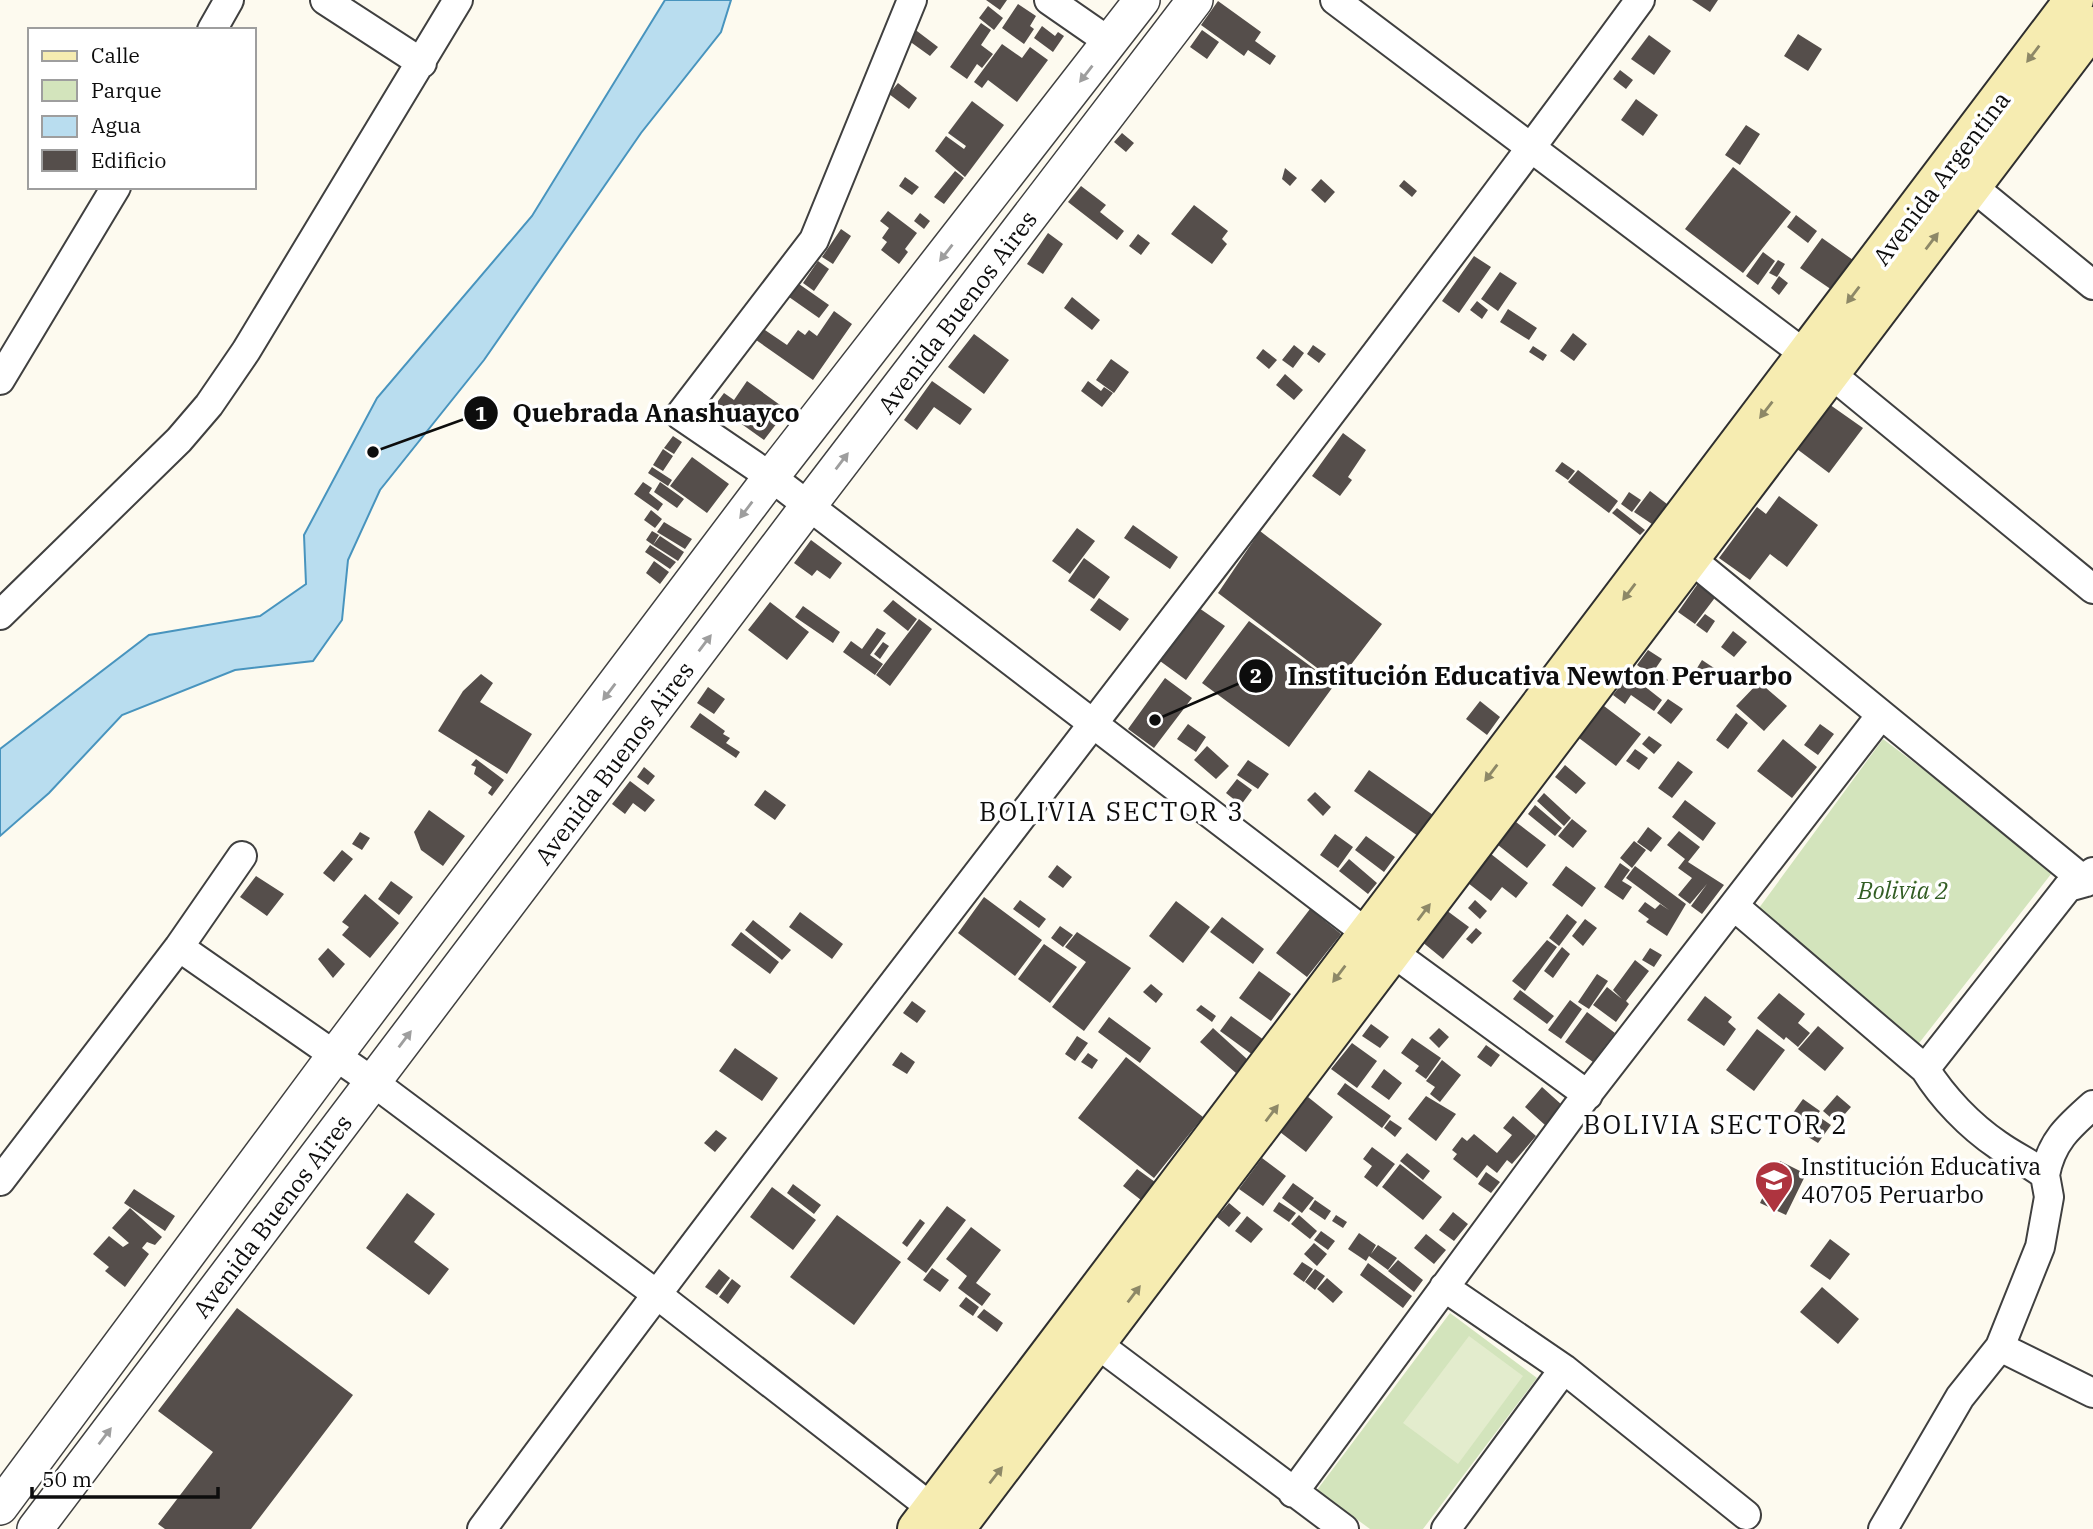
<svg xmlns="http://www.w3.org/2000/svg" width="2093" height="1529" font-family="'IBM Plex Serif',serif">
	<style>
		.green { fill: #d3e4bc }
		.pitch { fill: #e3eccd }
		.water { fill: #b9ddef; stroke: #4894be; stroke-width: 2 }
		.building { fill: #554e4b }
		.lines { fill: none; stroke-linecap: round; stroke-linejoin: round }
		.minor-casing { stroke: #404040; stroke-width: 32 }
		.tertiary-casing { stroke: #404040; stroke-width: 38 }
		.secondary-casing { stroke: #2f2f2f; stroke-width: 42 }
		.minor { stroke: #fff; stroke-width: 28 }
		.tertiary { stroke: #fff; stroke-width: 35 }
		.secondary { stroke: #f6ecb1; stroke-width: 38 }
		.oneway { fill: #8d8867 }
		.oneway2 { fill: #9e9e9e }
		.labels { text-anchor: middle; dominant-baseline: central; stroke-width: 7; stroke-linejoin: round; paint-order: stroke }
		.street-label { font-size: 24px; fill: #0d0d0d; stroke: #fff }
		.park-label { font-size: 24px; font-style: italic; fill: #335e25; stroke: #fff }
		.poi-label { font-size: 24px; fill: #0d0d0d; stroke: #fff; text-anchor: start }
		.neighbourhood-label { font-size: 26px; letter-spacing: 2px; fill: #0d0d0d; stroke: #fff }
		.leader { fill: none; stroke: #0d0d0d; stroke-width: 2.5 }
		.callout-dot { fill: #0d0d0d; stroke: #fff; stroke-width: 2.5 }
		.mark-label { font-size: 21px; text-anchor: middle; font-weight: bold; fill: #fff }
		.callout-label { font-size: 26px; text-anchor: middle; font-weight: bold; fill: #0d0d0d; stroke: #fff; stroke-width: 7; stroke-linejoin: round; paint-order: stroke }
	</style>
	<rect width="100%" height="100%" fill="#fdfaef"/>
	<path class="green" d="M1883,739L2055,869L1916,1047L1759,908Z
		M1450,1313L1537,1378L1423,1529H1370L1317,1490Z"/>
	<path class="pitch" d="M1469,1336L1523,1376L1458,1464L1403,1423Z"/>
	<path class="water" d="M665,0H731L721,32L641,133L484,360L380,490L348,560L342,620L313,661L235,670L122,715L49,793L0,836V749L149,635L260,616L306,584L304,535L377,398L532,216Z"/>
	<path class="building" d="M986,0H1007L1000,10Z
		M1692,0H1718L1710,12Z
		M1218,1L1261,32L1255,41L1276,56L1270,65L1248,50L1244,56L1201,25Z
		M1018,4L1036,16L1030,26L1034,29L1024,44L1002,28Z
		M988,6L1003,18L994,30L979,18Z
		M981,23L991,30L981,45L993,54L982,68L977,64L967,79L950,67Z
		M1042,26L1055,36L1058,32L1064,36L1053,52L1034,38Z
		M913,28L938,47L930,56L905,38Z
		M1202,30L1219,42L1207,59L1190,47Z
		M1798,34L1822,49L1808,71L1784,56Z
		M1649,35L1671,51L1654,75L1631,59Z
		M1002,44L1022,58L1030,47L1048,60L1017,102L988,80L982,88L974,82Z
		M1620,70L1633,80L1626,89L1613,79Z
		M898,83L917,98L909,109L889,94Z
		M1636,99L1658,115L1643,136L1621,120Z
		M972,101L1004,125L965,177L935,151L946,136L964,149L966,146L948,133Z
		M1746,125L1760,134L1740,165L1725,155Z
		M1122,133L1134,143L1126,152L1114,142Z
		M1733,167L1791,212L1743,273L1685,229Z
		M1285,168L1297,178L1290,186L1282,179Z
		M955,171L964,178L944,204L934,197Z
		M905,177L919,187L912,195L899,186Z
		M1321,179L1335,192L1325,203L1311,190Z
		M1404,180L1417,191L1412,197L1399,186Z
		M1081,186L1106,205L1100,212L1124,231L1117,240L1068,202Z
		M1194,205L1228,231L1222,239L1227,244L1212,264L1171,234Z
		M888,211L917,233L905,249L908,252L899,264L881,250L887,242L882,238L889,228L880,221Z
		M920,213L930,221L924,229L914,221Z
		M1796,215L1817,231L1808,243L1787,227Z
		M841,229L851,236L833,264L822,257Z
		M1048,233L1063,244L1043,274L1027,264Z
		M1138,234L1150,243L1141,255L1129,246Z
		M1822,238L1853,260L1832,290L1800,268Z
		M1763,252L1775,261L1758,285L1746,276Z
		M1474,256L1491,267L1459,313L1442,301Z
		M1778,260L1785,264L1777,277L1769,273Z
		M818,261L829,269L814,291L803,283Z
		M1500,272L1517,283L1498,311L1481,299Z
		M1779,276L1788,283L1779,295L1771,288Z
		M799,284L829,305L819,318L789,297Z
		M1072,297L1100,320L1092,330L1064,308Z
		M1477,301L1488,310L1482,319L1470,310Z
		M1508,309L1537,328L1529,340L1500,322Z
		M834,311L852,324L813,380L749,335L756,324L787,345L798,330L805,335L809,330L817,336Z
		M1573,333L1587,344L1574,361L1560,351Z
		M974,334L1009,360L984,394L948,367Z
		M1294,345L1304,353L1293,368L1282,360Z
		M1313,345L1326,354L1319,363L1307,354Z
		M1533,346L1547,355L1543,361L1529,352Z
		M1263,349L1277,360L1269,369L1256,358Z
		M1111,359L1129,372L1114,393L1096,380Z
		M1285,374L1303,390L1294,400L1276,385Z
		M747,381L787,410L764,440L715,405L724,393L734,400Z
		M932,381L972,409L960,425L934,407L917,430L904,420Z
		M1088,381L1101,391L1104,387L1113,393L1102,407L1081,391Z
		M1826,402L1863,428L1829,473L1793,446Z
		M1343,433L1366,450L1348,477L1352,480L1340,496L1312,476Z
		M673,436L682,442L674,454L664,448Z
		M663,449L673,456L663,471L653,465Z
		M692,457L729,484L707,513L670,486Z
		M1562,462L1575,471L1568,480L1555,471Z
		M652,467L672,480L668,486L648,473Z
		M1578,470L1618,501L1609,513L1568,482Z
		M643,482L652,488L649,493L663,504L658,511L634,494Z
		M660,482L684,499L677,508L654,492Z
		M1650,491L1667,504L1652,524L1634,512Z
		M1629,492L1641,500L1632,512L1621,504Z
		M1779,496L1818,525L1787,567L1770,554L1750,580L1719,558L1757,507L1766,514Z
		M1617,508L1645,530L1640,535L1612,513Z
		M651,510L662,519L655,528L644,520Z
		M664,522L692,539L685,549L657,532Z
		M1133,525L1178,557L1170,569L1124,538Z
		M1077,528L1095,541L1070,574L1052,561Z
		M652,531L659,535L653,545L646,540Z
		M1260,531L1382,624L1337,683L1218,593Z
		M660,536L684,552L678,561L653,545Z
		M811,540L842,563L830,579L817,570L812,576L794,563Z
		M650,545L676,562L670,569L645,552Z
		M1084,558L1110,577L1094,599L1068,581Z
		M654,561L669,572L660,584L646,573Z
		M1699,582L1717,595L1695,624L1678,612Z
		M1099,598L1129,619L1120,631L1090,610Z
		M893,600L917,619L908,631L883,611Z
		M770,602L809,632L787,660L748,630Z
		M803,606L840,632L833,643L795,617Z
		M1199,608L1225,626L1186,680L1160,661Z
		M1705,614L1715,621L1707,633L1696,625Z
		M919,619L932,629L890,686L876,675Z
		M1249,621L1335,684L1289,747L1202,683Z
		M877,628L886,633L870,655L883,664L875,675L843,652L851,641L862,649Z
		M1733,631L1747,642L1734,657L1721,647Z
		M883,642L889,646L880,659L874,654Z
		M1648,650L1662,659L1651,675L1637,665Z
		M1702,660L1714,668L1706,681L1694,673Z
		M1659,672L1668,680L1662,688L1652,681Z
		M481,674L493,683L480,702L532,734L507,774L438,731L463,691Z
		M1629,674L1662,700L1654,711L1631,695L1625,704L1613,695Z
		M1165,678L1192,698L1154,748L1128,729Z
		M1759,682L1787,706L1764,731L1736,706Z
		M708,687L725,699L714,714L697,703Z
		M1668,699L1683,709L1671,724L1657,713Z
		M1480,701L1500,717L1487,735L1466,719Z
		M1600,703L1641,734L1616,766L1575,735Z
		M700,713L725,731L723,734L730,738L726,743L740,752L736,758L690,727Z
		M1736,713L1748,723L1728,749L1716,740Z
		M1188,724L1206,737L1196,752L1177,739Z
		M1820,724L1834,734L1818,755L1804,745Z
		M1649,736L1662,745L1654,754L1642,744Z
		M1783,739L1817,767L1792,798L1757,771Z
		M1207,746L1229,766L1216,779L1194,760Z
		M1635,749L1648,758L1639,770L1626,761Z
		M476,759L504,780L492,796L488,793L492,787L474,774L476,767L471,765Z
		M1248,760L1269,774L1258,789L1237,775Z
		M1678,761L1693,772L1672,798L1658,788Z
		M1565,765L1586,783L1576,794L1555,777Z
		M644,767L655,776L648,785L637,777Z
		M1369,770L1433,815L1418,836L1354,791Z
		M1237,779L1252,790L1241,805L1226,793Z
		M630,781L655,800L645,812L633,803L625,814L612,804Z
		M765,790L786,805L775,820L754,805Z
		M1315,792L1331,807L1323,816L1307,800Z
		M1544,793L1571,818L1564,826L1537,801Z
		M1685,800L1716,823L1703,841L1672,817Z
		M1535,805L1562,828L1555,836L1528,814Z
		M429,810L465,836L443,866L421,850L414,832Z
		M1572,819L1587,831L1573,848L1558,836Z
		M1516,822L1546,845L1527,868L1498,845Z
		M1648,827L1662,838L1651,852L1637,842Z
		M1679,831L1700,847L1688,862L1724,885L1702,914L1691,906L1707,884L1690,904L1678,895L1692,878L1678,868L1685,859L1667,845Z
		M360,832L370,838L362,850L352,844Z
		M1335,834L1353,847L1338,868L1320,855Z
		M1366,836L1395,857L1384,872L1355,850Z
		M1634,841L1646,850L1632,868L1620,858Z
		M342,850L353,859L334,882L323,873Z
		M1491,854L1528,883L1516,898L1502,887L1491,901L1468,883Z
		M1349,859L1377,883L1368,894L1339,871Z
		M1620,863L1630,870L1622,881L1632,887L1623,900L1604,887Z
		M1057,865L1072,877L1063,888L1048,877Z
		M1566,866L1596,888L1582,907L1552,885Z
		M1635,866L1686,904L1667,936L1646,922L1649,919L1638,911L1645,902L1655,909L1660,904L1669,910L1626,878Z
		M256,876L284,894L267,916L240,897Z
		M391,881L413,897L399,915L378,899Z
		M365,894L399,923L370,958L342,935L349,927L342,922Z
		M984,897L1042,940L1015,976L958,933Z
		M1020,900L1046,919L1039,928L1013,909Z
		M1475,900L1487,911L1480,919L1468,908Z
		M1176,901L1210,927L1183,963L1149,936Z
		M1310,909L1341,934L1307,977L1276,953Z
		M1446,910L1469,927L1443,959L1421,941Z
		M800,912L843,944L832,959L789,927Z
		M1567,914L1577,922L1559,946L1549,938Z
		M1222,917L1264,949L1253,964L1210,932Z
		M1585,919L1597,928L1583,946L1572,936Z
		M753,920L791,950L782,960L745,930Z
		M1060,926L1073,935L1063,947L1051,938Z
		M1476,928L1482,933L1472,944L1466,939Z
		M741,932L779,962L770,974L731,945Z
		M1077,932L1131,968L1084,1031L1052,1007L1086,962L1065,947Z
		M1547,940L1557,947L1525,991L1512,981Z
		M1044,944L1077,967L1050,1003L1018,979Z
		M1562,947L1570,954L1553,978L1544,971Z
		M328,948L345,964L333,978L318,959Z
		M1650,948L1662,955L1654,967L1642,960Z
		M1635,960L1649,971L1626,1001L1629,1004L1616,1022L1593,1005L1607,987L1622,999L1613,990Z
		M1259,971L1291,994L1271,1021L1239,998Z
		M1597,974L1608,981L1589,1009L1578,1002Z
		M1151,984L1163,994L1156,1003L1143,992Z
		M1520,990L1554,1016L1547,1024L1513,999Z
		M1779,993L1805,1014L1798,1023L1810,1033L1798,1047L1786,1037L1784,1040L1757,1018Z
		M1705,996L1732,1017L1728,1022L1736,1029L1724,1046L1687,1020Z
		M1570,1000L1582,1009L1561,1039L1548,1030Z
		M912,1001L926,1011L917,1023L903,1013Z
		M1201,1005L1216,1016L1212,1022L1196,1010Z
		M1587,1012L1615,1033L1593,1062L1565,1042Z
		M1231,1016L1268,1043L1257,1058L1220,1031Z
		M1109,1017L1151,1048L1140,1063L1098,1032Z
		M1371,1024L1389,1037L1380,1048L1362,1036Z
		M1818,1026L1844,1048L1825,1071L1798,1049Z
		M1213,1028L1248,1060L1236,1073L1200,1042Z
		M1439,1028L1449,1037L1439,1048L1429,1038Z
		M1757,1029L1785,1050L1754,1091L1726,1070Z
		M1077,1036L1088,1043L1075,1061L1065,1054Z
		M1412,1038L1441,1058L1426,1079L1415,1071L1419,1066L1401,1053Z
		M1352,1043L1377,1061L1357,1088L1331,1069Z
		M1486,1045L1500,1055L1491,1067L1477,1057Z
		M735,1048L778,1078L762,1101L719,1071Z
		M901,1052L915,1062L907,1074L892,1065Z
		M1088,1053L1098,1060L1092,1069L1081,1062Z
		M1126,1057L1203,1117L1154,1178L1078,1118Z
		M1442,1060L1461,1075L1440,1102L1430,1094L1435,1087L1426,1081Z
		M1384,1069L1402,1083L1389,1100L1371,1087Z
		M1345,1083L1391,1116L1382,1128L1337,1094Z
		M1542,1087L1562,1105L1545,1125L1525,1107Z
		M1837,1095L1851,1107L1837,1123L1823,1111Z
		M1426,1096L1456,1114L1436,1141L1408,1119Z
		M1308,1097L1333,1117L1306,1152L1280,1132Z
		M1803,1099L1820,1111L1807,1129L1790,1117Z
		M1513,1116L1536,1136L1512,1164L1507,1160L1497,1173L1487,1165L1477,1178L1453,1159L1457,1154L1452,1150L1462,1137L1467,1141L1474,1134L1497,1153L1512,1135L1503,1128Z
		M1818,1116L1831,1125L1818,1143L1805,1135Z
		M1390,1120L1402,1128L1395,1137L1384,1128Z
		M716,1130L727,1138L715,1152L704,1143Z
		M1372,1147L1395,1164L1377,1187L1364,1177L1372,1166L1363,1159Z
		M1407,1153L1430,1171L1423,1180L1400,1161Z
		M1262,1158L1286,1176L1263,1206L1239,1189Z
		M1780,1161L1806,1174L1786,1215L1760,1203Z
		M1400,1164L1442,1197L1423,1220L1382,1187Z
		M1137,1169L1155,1182L1141,1200L1123,1186Z
		M1486,1172L1500,1182L1491,1193L1478,1184Z
		M1293,1183L1314,1198L1302,1213L1282,1198Z
		M793,1184L821,1205L814,1214L787,1193Z
		M772,1187L816,1220L793,1250L750,1217Z
		M134,1189L175,1216L165,1231L124,1203Z
		M407,1193L435,1214L414,1242L449,1269L429,1295L366,1248Z
		M1315,1200L1331,1211L1325,1220L1309,1209Z
		M1279,1202L1296,1213L1289,1222L1273,1211Z
		M1229,1203L1241,1213L1229,1227L1217,1217Z
		M947,1206L966,1220L926,1273L907,1259Z
		M130,1208L162,1237L155,1245L147,1242L142,1248L149,1254L125,1287L105,1271L109,1267L93,1254L109,1236L123,1247L129,1243L112,1228Z
		M1453,1212L1468,1224L1454,1241L1439,1230Z
		M837,1215L901,1262L854,1325L790,1277Z
		M1299,1215L1317,1231L1310,1239L1291,1224Z
		M1336,1215L1347,1222L1343,1228L1332,1221Z
		M1247,1216L1263,1229L1251,1243L1235,1231Z
		M920,1219L925,1223L907,1247L902,1243Z
		M971,1227L1001,1250L976,1283L991,1294L982,1306L958,1288L967,1276L946,1259Z
		M1321,1231L1335,1241L1328,1250L1314,1240Z
		M1359,1233L1376,1245L1371,1254L1378,1245L1397,1258L1388,1270L1369,1256L1366,1261L1348,1249Z
		M1426,1234L1446,1250L1434,1264L1414,1248Z
		M1830,1239L1850,1254L1830,1280L1810,1266Z
		M1314,1243L1327,1254L1317,1266L1304,1254Z
		M1398,1260L1423,1280L1414,1292L1388,1271Z
		M1302,1262L1313,1269L1304,1282L1293,1274Z
		M1368,1263L1412,1296L1403,1308L1360,1275Z
		M932,1268L949,1280L940,1292L923,1280Z
		M719,1269L730,1278L717,1295L705,1287Z
		M1315,1269L1325,1276L1315,1290L1305,1282Z
		M1327,1278L1343,1292L1333,1303L1317,1289Z
		M732,1279L741,1286L728,1304L719,1297Z
		M1822,1287L1859,1319L1838,1344L1800,1312Z
		M966,1297L979,1307L973,1316L959,1306Z
		M237,1308L353,1395L251,1529H165L158,1524L213,1452L158,1411Z
		M984,1309L1003,1323L997,1332L977,1317Z"/>
	<g class="lines">
		<defs>
			<path id="minor" d="M325,0L422,63
				M912,0L814,240L680,415L771,477L1369,935L1588,1095
				M1049,0L1111,43
				M1335,0L1831,374L2093,589
				M212,30L229,0
				M1973,187L2093,285
				M0,380L116,187
				M1691,559L2086,882
				M0,615L179,440L209,405L246,351L458,0
				M1734,906L1925,1069C1943,1098 1970,1126 1998,1145C2013,1156 2030,1163 2045,1175L2049,1197L2040,1247L2000,1347L1960,1397L1883,1529
				M179,947L373,1082L655,1293L946,1519
				M1925,1069L2068,887L2086,882L2093,872
				M2045,1175C2051,1142 2068,1127 2093,1105
				M0,1181L179,947L242,856
				M1444,1287L1564,1369L1746,1515
				M1096,1343L1344,1529
				M2000,1347L2093,1393
				M1293,1493L1576,1109L1881,715
				M482,1529C861,1014 1262,516 1640,0
				M1446,1529L1564,1369"/>
			<path id="tertiary" d="M0,1507L336,1054L771,477L1142,0
				M35,1529L809,505L1195,0"/>
			<path id="secondary" d="M917,1529L2074,0
				M955,1529L2093,26"/>
		</defs>
		<use href="#minor" class="minor-casing"/>
		<use href="#tertiary" class="tertiary-casing"/>
		<use href="#secondary" class="secondary-casing"/>
		<use href="#minor" class="minor"/>
		<use href="#tertiary" class="tertiary"/>
		<use href="#secondary" class="secondary"/>
	</g>
	<defs><path id="oneway-solid" d="M-6-.8H1V-3.2L6.5 0L1 3.2V.8H-6Z" transform="scale(1.75)"/></defs>
	<g class="oneway">
		<use href="#oneway-solid" transform="translate(2033 54) rotate(127)"/>
		<use href="#oneway-solid" transform="translate(1932 241) rotate(-53)"/>
		<use href="#oneway-solid" transform="translate(1853 295) rotate(127)"/>
		<use href="#oneway-solid" transform="translate(1766 410) rotate(128)"/>
		<use href="#oneway-solid" transform="translate(1629 592) rotate(127)"/>
		<use href="#oneway-solid" transform="translate(1491 773) rotate(127)"/>
		<use href="#oneway-solid" transform="translate(1424 912) rotate(-53)"/>
		<use href="#oneway-solid" transform="translate(1339 974) rotate(127)"/>
		<use href="#oneway-solid" transform="translate(1272 1113) rotate(-53)"/>
		<use href="#oneway-solid" transform="translate(1134 1294) rotate(-53)"/>
		<use href="#oneway-solid" transform="translate(996 1475) rotate(-52)"/>
	</g>
	<g class="oneway2">
		<use href="#oneway-solid" transform="translate(1086 74) rotate(128)"/>
		<use href="#oneway-solid" transform="translate(946 253) rotate(128)"/>
		<use href="#oneway-solid" transform="translate(842 461) rotate(-53)"/>
		<use href="#oneway-solid" transform="translate(746 510) rotate(127)"/>
		<use href="#oneway-solid" transform="translate(705 643) rotate(-53)"/>
		<use href="#oneway-solid" transform="translate(609 692) rotate(127)"/>
		<use href="#oneway-solid" transform="translate(405 1039) rotate(-53)"/>
		<use href="#oneway-solid" transform="translate(105 1436) rotate(-53)"/>
	</g>
	<defs>
		<symbol id="school-pin" viewBox="-11 -11 22 30"><path d="M0 17L-7.5 6A9.5 9.5 0 1 1 7.5 6Z" fill="#ae343f" stroke="#fff"/><path d="M0-5L7-2L0 1L-7-2ZM-4 1L0 2.5L4 1V4Q0 6-4 4Z" fill="#fff"/></symbol>
	</defs>
	<g fill-rule="evenodd">
		<use href="#school-pin" x="1752" y="1158" width="44" height="60"/>
	</g>
	<g class="labels">
		<g class="street-label">
			<text transform="translate(1941 178) rotate(-53)">Avenida Argentina</text>
			<text transform="translate(957 312) rotate(-53)">Avenida Buenos Aires</text>
			<text transform="translate(614 763) rotate(-53)">Avenida Buenos Aires</text>
			<text transform="translate(272 1216) rotate(-53)">Avenida Buenos Aires</text>
		</g>
		<g class="park-label">
			<text x="1903" y="890">Bolivia 2</text>
		</g>
		<g class="poi-label">
			<text x="1801" y="1166">Institución Educativa<tspan x="1801" dy="28">40705 Peruarbo</tspan></text>
		</g>
		<g class="neighbourhood-label">
			<text x="1112" y="811">BOLIVIA SECTOR 3</text>
			<text x="1716" y="1124">BOLIVIA SECTOR 2</text>
		</g>
	</g>
	<path class="leader" d="M373 452L481 413M1155 720L1256 676"/>
	<g class="callout-dot">
		<circle cx="373" cy="452" r="7"/>
		<circle cx="1155" cy="720" r="7"/>
		<circle cx="481" cy="413" r="18"/>
		<circle cx="1256" cy="676" r="18"/>
	</g>
	<g class="mark-label">
		<text x="481" y="421">1</text>
		<text x="1256" y="683">2</text>
	</g>
	<g class="callout-label">
		<text x="656" y="422">Quebrada Anashuayco</text>
		<text x="1540" y="685">Institución Educativa Newton Peruarbo</text>
	</g>
	<rect x="28" y="28" width="228" height="161" fill="#ffffff" stroke="#9e9e9e" stroke-width="2"/>
	<rect x="42" y="51" width="35" height="10" fill="#f6ecb1" stroke="#9e9e9e" stroke-width="2"/>
	<text x="91" y="63" font-size="21" fill="#0d0d0d">Calle</text>
	<rect x="42" y="80" width="35" height="21" fill="#d3e4bc" stroke="#9e9e9e" stroke-width="2"/>
	<text x="91" y="98" font-size="21" fill="#0d0d0d">Parque</text>
	<rect x="42" y="116" width="35" height="21" fill="#b9ddef" stroke="#9e9e9e" stroke-width="2"/>
	<text x="91" y="133" font-size="21" fill="#0d0d0d">Agua</text>
	<rect x="42" y="150" width="35" height="21" fill="#554e4b" stroke="#9e9e9e" stroke-width="2"/>
	<text x="91" y="168" font-size="21" fill="#0d0d0d">Edificio</text>
	<path d="M32 1487v10h186v-10" fill="none" stroke="#0d0d0d" stroke-width="3.5"/>
	<text x="42" y="1487" font-size="21" fill="#0d0d0d" stroke="#ffffff" stroke-width="5" paint-order="stroke">50 m</text>
</svg>
